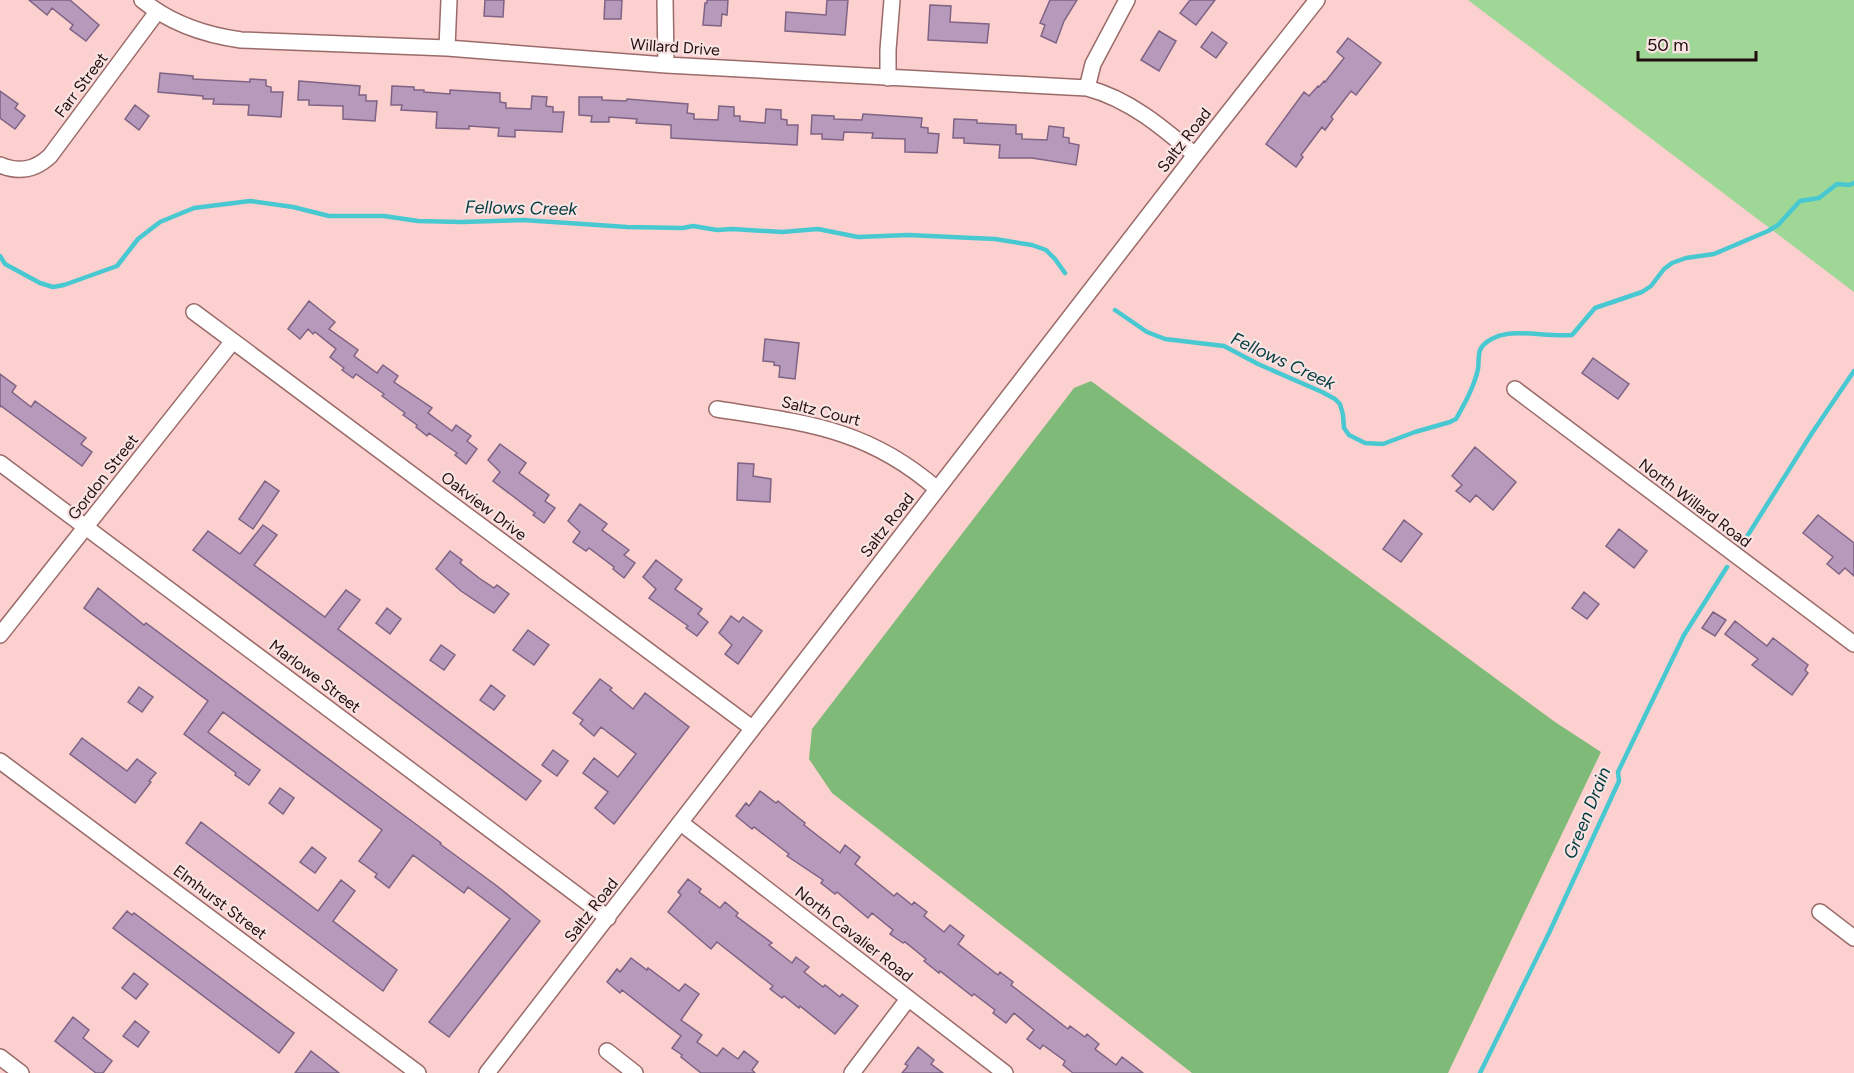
<svg xmlns="http://www.w3.org/2000/svg" width="1854" height="1073" font-family="Figtree,sans-serif">
	<style>
		.green { fill: #9fd796 }
		.forest { fill: #80ba78 }
		.lines { fill: none; stroke-linecap: round; stroke-linejoin: round }
		.stream { stroke: #48c8d1; stroke-width: 4.5 }
		.building { fill: #b799bc; stroke: #7f6384; stroke-width: 1.5 }
		.street-casing { stroke: #9a6b69; stroke-width: 18 }
		.street { stroke: #fff; stroke-width: 15 }
		.labels { text-anchor: middle; dominant-baseline: central; stroke-width: 4.5; stroke-linejoin: round; paint-order: stroke }
		.street-label { font-size: 16px; fill: #200f0e; stroke: #f9e3e2 }
		.water-label { font-size: 18px; font-style: italic; fill: #003c40; stroke: #f9e3e2 }
	</style>
	<rect width="100%" height="100%" fill="#fbd0ce"/>
	<path class="green" d="M1468,0H1854V292Z"/>
	<path class="forest" d="M1091,381L1555,722L1601,752L1448,1073H1192L832,793L809,759L812,729L1074,388Z"/>
	<g class="lines">
		<path class="stream" d="M0,256L5,264L40,283L53,287L64,285L117,266L138,239L160,222L194,208L250,201L293,207L329,216H384L418,221L462,222L523,220L627,227L683,228L693,226L717,230L732,229L782,232L818,229L858,237L908,235L995,239L1032,245L1046,250L1055,259L1065,273
			M1115,310L1147,332L1165,339L1224,346L1258,364L1322,392L1335,399L1340,404L1343,415L1344,428L1349,435L1365,443L1383,444L1415,432L1450,422L1456,419C1465,403 1474,387 1478,369C1479,363 1478,356 1480,350C1484,341 1498,335 1507,334C1525,331 1551,337 1572,335L1595,308L1642,292L1651,286L1664,269L1672,263L1686,258L1714,254L1768,231L1778,225L1800,201L1819,198L1837,184L1849,185L1854,183
			M1741,546L1812,433L1854,371
			M1480,1073L1549,933L1619,781L1618,772L1684,635L1727,567"/>
	</g>
	<path class="building" d="M29,0H70L99,25L86,41L70,29L73,25L52,8L47,15Z
		M485,0H504L503,17L484,16Z
		M605,0H622L621,19H604Z
		M707,0H728L727,15L722,14L721,26L703,25L705,3H707Z
		M827,0H848L845,35L785,31L786,12L826,15Z
		M1050,0H1077L1064,21L1056,43L1041,36L1045,25L1040,23Z
		M1190,0H1215L1196,25L1180,13Z
		M930,5L951,6L950,22L989,24L987,43L928,40Z
		M1159,31L1176,41L1159,71L1141,60Z
		M1212,32L1227,43L1216,58L1201,47Z
		M1348,38L1381,63L1356,95L1351,91L1331,117L1333,119L1325,130L1322,127L1301,155L1303,157L1296,167L1266,144L1304,92L1309,96L1318,86L1319,87L1324,81L1325,82L1344,58L1337,52Z
		M160,73L193,76V79L250,82V79L266,80V86L271,87V92H283L281,117L248,115L249,105L213,104L214,99H203V96L158,92Z
		M299,81L360,86L359,95H366V101H377L375,121L343,119V106L309,105V100H298Z
		M392,86L414,87V90H424V92L450,94V90L500,93V102L506,103V108L531,109L532,96L547,97L546,106L553,107V112H564L562,132L515,130V137L498,136L499,128L469,126V129L436,128L437,112L401,110L402,105H391Z
		M0,91L18,104L15,108L25,116L15,129L0,118Z
		M579,97H602V100L626,101L627,99L688,104L687,113L694,114V119L718,120L719,106L734,107V116H740V121L765,123L766,109L781,110V119L787,120V125H798L797,145L671,138V125L636,123L637,119L609,117V122H591L592,116L579,115Z
		M135,105L149,116L139,130L125,119Z
		M863,114L922,118L921,127L928,128V133L939,134L937,153L905,152V139L872,138L873,133L844,132L843,140L822,139V134H811L812,115L834,116V119L862,120Z
		M954,119L977,120V123L1016,125V134H1022V139L1047,140L1049,126L1064,128L1063,137L1069,138V143L1079,145L1076,165L1032,158H999L1000,145L964,143V138H953Z
		M309,301L335,322L329,329L358,350L354,356L377,373L383,365L398,376L394,382L432,408L428,413L452,431L456,425L471,436L467,441L477,449L466,464L455,455L457,453L429,433L427,436L416,427L417,425L403,415L405,413L382,396L384,394L356,374L353,378L342,370L344,368L330,357L336,349L315,332L313,334L308,329L300,339L288,329Z
		M765,339L799,343L795,379L779,377L780,366L774,365V362L763,361Z
		M1593,358L1629,384L1618,399L1582,373Z
		M0,374L16,386L12,392L31,407L35,401L86,438L81,444L92,452L82,466L1,406L0,407Z
		M500,444L526,463L519,473L549,495L545,501L555,508L544,523L533,515L535,513L493,481L500,472L488,460Z
		M1475,447L1516,482L1493,510L1476,495L1470,502L1456,491L1462,485L1452,476Z
		M738,463L754,464L753,476L771,479L770,502L737,500Z
		M265,481L279,491L253,529L239,519Z
		M580,504L607,524L602,530L629,550L624,555L635,563L624,578L613,569L614,567L589,548L586,551L573,542L580,532L568,521Z
		M1818,515L1854,543V576L1845,568L1839,574L1827,564L1833,557L1803,533Z
		M1404,520L1422,534L1401,562L1383,549Z
		M263,525L277,535L254,565L325,617L346,590L360,600L338,629L541,781L526,800L193,550L208,531L240,554Z
		M1619,529L1647,551L1634,568L1606,546Z
		M450,551L462,560L460,563L479,578L494,588L497,585L509,594L494,613L461,591L436,569Z
		M656,560L682,580L675,589L702,609L698,614L708,622L697,636L686,628L688,626L649,598L656,589L643,577Z
		M98,588L144,625L146,623L421,828L441,843L440,844L497,886L540,921L449,1037L429,1022L510,919L468,887L464,893L413,855L389,888L375,877L377,874L359,861L382,830L223,712L208,732L260,770L249,785L235,775L236,773L184,734L208,701L84,608Z
		M1584,592L1599,604L1587,619L1572,608Z
		M387,608L401,619L390,634L376,623Z
		M1713,612L1726,620L1715,636L1702,628Z
		M731,616L739,622L743,617L762,631L738,664L725,654L732,645L719,633Z
		M1735,621L1767,646L1773,638L1808,665L1805,670L1808,673L1792,695L1752,665L1758,659L1725,634Z
		M528,630L549,645L534,665L513,650Z
		M441,645L455,655L444,670L430,660Z
		M600,679L612,688L610,690L633,709L645,693L689,727L614,824L595,808L608,792L583,773L594,758L618,777L636,754L601,727L594,736L580,724L583,720L573,713Z
		M491,685L505,696L494,710L480,700Z
		M139,687L153,697L142,712L128,702Z
		M82,738L127,771L137,759L156,773L149,781L151,782L135,803L70,754Z
		M553,750L568,761L557,776L542,765Z
		M280,788L294,798L283,814L269,803Z
		M760,791L776,803L778,801L790,811L805,823L804,825L840,853L845,845L860,857L855,864L894,896L897,893L912,905L914,902L927,912L924,916L944,932L950,925L964,936L958,944L998,975L1000,972L1013,982L1011,985L1068,1029L1070,1026L1085,1037L1087,1034L1099,1044L1095,1049L1116,1065L1122,1057L1143,1073H1073L1063,1065L1065,1061L1043,1045L1040,1049L1027,1039L1034,1030L1014,1013L1006,1023L993,1013L995,1010L974,994L972,996L940,971L939,973L924,961L926,959L905,942L903,943L890,934L893,930L872,913L868,918L837,892L835,894L821,883L823,880L787,856L789,854L754,827L752,829L736,816L746,803L749,806Z
		M201,822L318,911L341,880L355,891L333,921L397,970L383,991L186,843Z
		M312,847L326,858L315,873L300,862Z
		M688,879L701,889L699,892L720,908L725,902L738,913L736,916L772,943L769,945L792,963L796,957L809,967L804,972L823,987L825,985L840,997L842,994L858,1006L835,1034L800,1006L799,1008L784,996L782,998L770,989L773,986L717,942L711,949L668,912L681,895L678,892Z
		M127,911L132,915L134,913L294,1033L279,1053L113,928Z
		M631,958L647,970L648,968L679,991L685,984L699,994L681,1020L702,1035L697,1042L717,1056L723,1048L738,1059L744,1051L758,1062L752,1070L755,1073H701L681,1057L682,1055L672,1048L681,1036L622,990L620,993L607,982L617,969L620,972Z
		M134,973L148,984L136,999L122,988Z
		M73,1017L89,1030L83,1038L112,1061L103,1073H96L55,1041Z
		M135,1021L149,1032L138,1047L123,1036Z
		M918,1047L934,1060L931,1064L943,1073H902L908,1066L905,1064Z
		M311,1051L339,1073H295Z"/>
	<g class="lines">
		<defs>
			<path id="street" d="M142,0C170,23 205,35 241,40L447,48L666,65L1087,88C1129,99 1162,127 1195,155
				M665,0L666,65
				M447,48L449,0
				M888,78V50L892,0
				M1087,88L1093,64L1127,0
				M0,165C19,173 35,170 50,156L157,12
				M194,312L752,728
				M1515,389L1854,644
				M717,409C805,423 867,428 937,489
				M0,463L608,918
				M0,635L233,341
				M0,761L418,1073
				M681,823L1005,1073
				M1820,912L1854,938
				M607,1051L635,1073
				M0,1057L21,1073
				M487,1073L1195,155L1317,0
				M852,1073L908,999"/>
		</defs>
		<use href="#street" class="street-casing"/>
		<use href="#street" class="street"/>
	</g>
	<g class="labels">
		<g class="street-label">
			<text transform="translate(675 47) rotate(4)">Willard Drive</text>
			<text transform="translate(81 85) rotate(-53)">Farr Street</text>
			<text transform="translate(1184 140) rotate(-52)">Saltz Road</text>
			<text transform="translate(821 411) rotate(14)">Saltz Court</text>
			<text transform="translate(103 477) rotate(-52)">Gordon Street</text>
			<text transform="translate(1695 503) rotate(37)">North Willard Road</text>
			<text transform="translate(484 506) rotate(37)">Oakview Drive</text>
			<text transform="translate(887 525) rotate(-52)">Saltz Road</text>
			<text transform="translate(315 676) rotate(37)">Marlowe Street</text>
			<text transform="translate(220 902) rotate(37)">Elmhurst Street</text>
			<text transform="translate(591 910) rotate(-52)">Saltz Road</text>
			<text transform="translate(854 934) rotate(38)">North Cavalier Road</text>
		</g>
		<g class="water-label">
			<text transform="translate(521 208) rotate(1)">Fellows Creek</text>
			<text transform="translate(1283 361) rotate(25)">Fellows Creek</text>
			<text transform="translate(1587 813) rotate(-68)">Green Drain</text>
		</g>
	</g>
	<path d="M1638 51v9h118v-9" fill="none" stroke="#200f0e" stroke-width="3"/>
	<text x="1647" y="51" font-size="18" fill="#200f0e" stroke="#f9e3e2" stroke-width="4.5" paint-order="stroke">50 m</text>
</svg>
